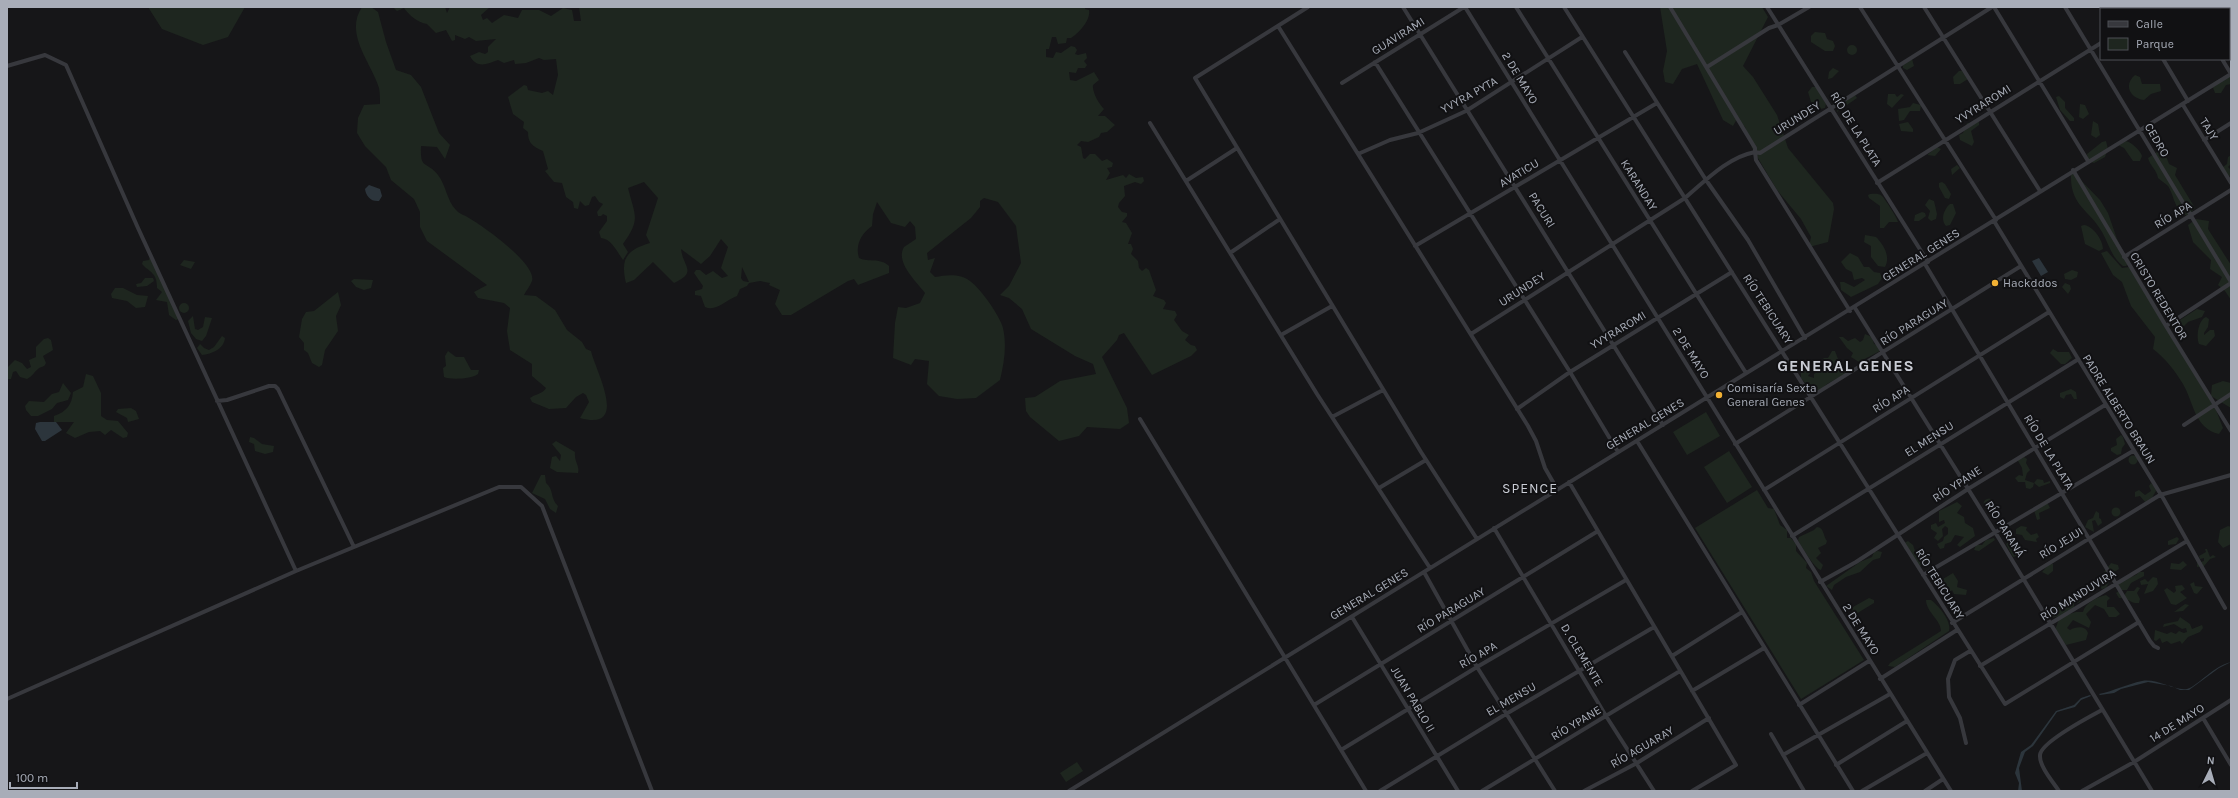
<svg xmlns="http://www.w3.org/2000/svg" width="2238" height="798" font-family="Karla,sans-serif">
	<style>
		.green { fill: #1e261f; fill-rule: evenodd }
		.water { fill: #2c353c }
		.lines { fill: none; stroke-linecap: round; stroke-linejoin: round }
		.minor { stroke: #37383d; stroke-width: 4 }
		.poi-dot { fill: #f2b134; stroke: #111113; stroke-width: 1.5 }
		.labels { text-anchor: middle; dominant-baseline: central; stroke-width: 4; stroke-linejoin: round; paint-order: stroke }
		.street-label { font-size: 12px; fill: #a8adb8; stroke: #111113 }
		.poi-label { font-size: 12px; fill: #a8adb8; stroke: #111113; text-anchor: start }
		.quarter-label { font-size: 14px; letter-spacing: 1px; fill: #c9ccd4; stroke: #111113 }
		.district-label { font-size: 16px; font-weight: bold; letter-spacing: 1px; fill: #c9ccd4; stroke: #111113 }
	</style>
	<rect width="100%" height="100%" fill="#161618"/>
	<path class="green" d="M148,7H245L228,37L203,45L162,29Z
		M362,7H371L378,12L386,42L396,70L411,75L421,87L439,133L450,145L445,159L437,147L421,146C420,171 426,160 438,175C446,185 447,201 456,210C459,214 465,215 469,218C483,226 537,264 532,281C530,286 526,291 524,295L536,296L555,310L567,330L582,342L586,349L591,351C596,372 630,432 580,418L589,402L586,395L583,393L576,397L566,408L549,409L532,402L530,398C535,394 543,394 546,388L532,376V364L510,350L507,331L510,308L504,303L478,298L474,292L487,285L427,241L420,227V212L414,199L391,180L386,167L365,146L357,133L358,118L364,105L380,104C380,99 380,93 379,88C371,62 344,34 362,7Z
		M393,7H445L447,13L450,7H490L481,15L483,20L487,18L492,23L504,15L518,18L522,10H539L551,16L563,8L572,10L574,21H581L579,7H1085V9L1089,10C1091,20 1079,33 1071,38H1067L1066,43L1058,44L1056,37H1052L1049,49H1046V57L1053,58L1056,52L1061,53L1071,46L1075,47L1077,50L1075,54L1078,55L1086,53L1087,58L1084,61L1087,65L1085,68H1078L1076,73L1069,72L1070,80L1076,81L1094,72L1099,80L1093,85C1092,92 1099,104 1104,109L1098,116H1105L1115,125L1107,132L1101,133L1099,137L1088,142L1081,141L1077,145L1081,147L1083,158L1085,159L1090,154H1095L1102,161L1107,159L1113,163L1112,167L1107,168L1110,173L1106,180L1123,175L1126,178L1129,174L1136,178L1143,177L1144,181L1141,184L1135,182L1124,186L1125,196L1119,203L1118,207L1122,212L1127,213V216L1122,222L1126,223L1132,233L1128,244H1131L1133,249L1131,254L1138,261L1139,268L1142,271L1146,268L1149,270L1156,290L1153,296L1164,300L1166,303L1163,309L1175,311L1177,315L1174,320L1182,331L1189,335L1185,340L1191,345L1195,346L1197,350L1191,356L1152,375L1124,333L1119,335L1117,340L1102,357L1127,408L1129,423L1120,429L1087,427L1079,436L1059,441L1030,417L1026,411L1025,398L1035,397L1060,381L1096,374L1093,364L1075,356L1031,329L1022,309L1009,298L1000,295L1009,286L1021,263L1016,226L998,202L984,198L980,201V207L971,218L927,253L928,260L935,258L930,272L935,277C946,275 960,273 970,281C981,289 1000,316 1003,328C1007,346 1004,363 1000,380L976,398L957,399L939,396L927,384L929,361L915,359L911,365L893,358L895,323L898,307L906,308L920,303L925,293C916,281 895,262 904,247L916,239L915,227L910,221L905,227L891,223L877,202L873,214L872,226C861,234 855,245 859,258C869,263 879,257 889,266V273L858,285L854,279L848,281L791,315H782L775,304L780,290L769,285L770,283L760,281L749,283L747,286L740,289L737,296C726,300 716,312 705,307L701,296L695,295V291L702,289L703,286L694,273L696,270H700L706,275L713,271L722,278L728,276L721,268L728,247L721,239L710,256L701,264L681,249C683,267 698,272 674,283L653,262L634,280L626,283C620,258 627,250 650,243L646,235L658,198L644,182L628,188C635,216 641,219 623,244L628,252L623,260C617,252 612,239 601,238L599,232L607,221V216L603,214L601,216H598L597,212L603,204L599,202L595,196L592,197L589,205L585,206L580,201L578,209L574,208L573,202L566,197L562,183L554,182L545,171L548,169L543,151C532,146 528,143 528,132L523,128L524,122L513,114L508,97L524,85L527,86L528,90L542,93L548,91L553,95L558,75L556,59L544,60L539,58L526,63L515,64L514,60L504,63L498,60C487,64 477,69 470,56L479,52L485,54L488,52V47L496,39L476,41L469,37L465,39L455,35V40L452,41L446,30L436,33L427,24C418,23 409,15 404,8L397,11ZM742,267L749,282H748L743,281L741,278Z
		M1660,7H1762L1768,17L1743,66L1753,77L1777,115L1788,148L1833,203L1834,209L1828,242L1809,247L1811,237L1801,219L1777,190L1752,148L1745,127L1737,119L1733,126L1723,120L1697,64L1682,69L1673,84L1665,82L1663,71L1667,51Z
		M1815,32L1825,33L1827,39L1833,41L1835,46L1833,51H1825L1811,42V36Z
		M1847 50a5 5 0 1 1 10 0a5 5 0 1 1-10 0Z
		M1912,59L1914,66L1907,70L1903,68V65Z
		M1833,68L1839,71L1832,78L1828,79L1829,72Z
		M1959,71H1962L1968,79L1960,84H1954L1953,77Z
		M2231,73V84L2226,85L2221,93H2215L2212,85L2214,82Z
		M2135,75L2140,77L2142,84H2160L2161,91L2151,94L2144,100C2130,98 2123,85 2135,75Z
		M1812,87H1816L1826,104L1825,108L1820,109L1811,102L1808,92Z
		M1888,94H1895L1897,97L1901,94L1904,95L1892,108L1887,104Z
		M1855,95L1857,98L1837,112L1838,106Z
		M2059,96L2065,102V108L2074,118V121H2070L2060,110L2056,97Z
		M1913,103L1921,105L1920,111H1910L1904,120L1899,121L1898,109L1910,107Z
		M2080,104L2085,105L2089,114L2083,119L2079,117Z
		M2093,121L2098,124L2100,135L2096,138L2091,135Z
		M1908,122L1913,129V132L1901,131L1899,124Z
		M1979,122V125L1971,131L1974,142L1972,146L1960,140L1959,135L1963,133L1967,123Z
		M2106,141L2108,149L2105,157L2094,163L2088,161L2087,154L2102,142Z
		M2126,141C2131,142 2141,151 2142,156L2140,161H2133L2124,148L2120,146L2119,145Z
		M1937,147L1941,149L1935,156L1927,155Z
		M2157,152L2166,156L2169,164L2177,168L2175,175L2195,208L2188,216C2175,213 2174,195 2168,186C2165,183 2161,181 2158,178C2157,170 2150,166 2148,158Z
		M2231,155V164L2228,167L2231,170L2230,176L2226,175L2223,167L2227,164L2228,157Z
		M1957,165L1960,168L1952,175L1951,169Z
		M2074,173L2100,200L2108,213L2117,239L2129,263L2126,266H2123C2111,257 2109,244 2102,232C2090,210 2070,206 2071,175Z
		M1942,182L1945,184L1951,194L1949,199L1945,198L1939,187V183Z
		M1870,194C1874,194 1879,193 1882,196C1885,199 1898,219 1898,222H1889L1884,228H1880V206L1869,198L1868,195Z
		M1929,199L1934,201L1937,214L1936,219L1931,221L1928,218L1930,211L1925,205Z
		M1950,204H1953L1956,213L1950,225L1946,226C1940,220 1944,209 1950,204Z
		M1922,212L1925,213L1926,216L1919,221H1914L1915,215Z
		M2196,219L2209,221L2208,229L2231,265V300L2225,291L2218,285L2222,277L2210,269L2211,260L2193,242L2188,225Z
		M2084,225C2093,226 2103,240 2103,249L2099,251L2085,244L2081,226Z
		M1865,235L1876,237C1883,244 1891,256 1885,267L1878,266L1871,257V246L1864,242Z
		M2107,251L2122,268L2129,267L2216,410L2223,428L2219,434C2194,428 2194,403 2183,384C2175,371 2165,358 2153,349L2155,337L2131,306L2122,282L2113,275L2101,253Z
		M1850,253L1858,257L1864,267H1869L1874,272L1880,273L1882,278L1878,284L1851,297L1841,290L1840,282H1844L1854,287L1865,280L1862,278L1854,280L1852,272L1846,269L1841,262Z
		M150,257L172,297L179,319L176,320L169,315L167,302L156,300L162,292L157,288C157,272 150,273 142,264L143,261L149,260Z
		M184,260L195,262L191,269L180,265Z
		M2072,270L2078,272L2077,277L2071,280L2065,279L2064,274Z
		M145,278H153L154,281L147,286L137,287L136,284L141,283Z
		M354,279L373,280L371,288L364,290L356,287L351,281Z
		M2065,283L2070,285L2071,289L2068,294L2062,287Z
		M115,288H123L137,295L148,296L145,307L136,308L127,301L112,298L111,294Z
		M338,292L341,305L336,316L338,331L325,350L322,365L319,367L312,363L308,353L304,350V343L299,337L302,319L306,312L314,311Z
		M179 308a5 5 0 1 1 10 0a5 5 0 1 1-10 0Z
		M2197,309L2205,311L2202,317L2188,322L2183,327H2176L2177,322Z
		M193,316L195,329L198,330L203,327L205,317L212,318L206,336L202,341L196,339L191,333L188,321Z
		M2206,317L2209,319L2208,327L2204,333V335L2210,330H2214L2215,336L2206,346L2199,344C2196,337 2198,320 2206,317Z
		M1865,334L1872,337L1874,344L1878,345L1880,351L1859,362L1851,357L1853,353L1847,348L1839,337H1843L1848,341L1855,338L1860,342L1863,340Z
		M222,336L225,338C224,349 212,354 202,355L197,348L200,344L204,348L209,350L214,347Z
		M48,338L51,340L53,350L43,356L46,363C44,368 41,366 38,369C33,373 33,376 27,379L20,377L16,371L13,372L11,379H7V368L15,360L22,363L27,369L31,367L29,360L36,357V347L44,339Z
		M2053,349L2058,352H2069L2072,358L2065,364H2061L2050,353Z
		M448,351L456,357H464L471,370H479L478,374C473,379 450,380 444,377L443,368L446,366L445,356Z
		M1832,351H1835L1841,367L1847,373L1827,384L1817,393L1812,392L1801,378V373L1810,368L1811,372L1808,376L1814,378V374L1819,371L1822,366L1821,361L1824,358H1828Z
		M86,374L93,376L101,393V416L107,420L118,421L128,433L127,437L123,438L111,430L105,435L100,431L89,432L75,438L66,433L74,422H54V416C66,412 72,405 73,392L83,387Z
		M2223,381L2231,383V408L2211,396L2212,385Z
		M63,383L71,393L68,400L57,403L52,409L38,416H31L26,410L25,406L29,401L44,402L52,394L59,392Z
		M2071,389L2076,392L2077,399H2074L2071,394L2066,395L2064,399L2060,397V393Z
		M131,408L136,411L139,419L128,422L127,418L116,412L118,409Z
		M1706,412L1720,436L1687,455L1673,432Z
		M2121,435L2123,437L2125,444L2122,448L2121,454L2117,455L2111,451V448L2117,445L2116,439Z
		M250,437L254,438L262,444L274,446L273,452L265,454L255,451L254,444L249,442Z
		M556,441L575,452C574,462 580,466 578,473L557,472L550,468L552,457L556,456L560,461L561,455L552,444Z
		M1729,451L1752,487L1727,503L1704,467Z
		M2128.5 460a4.5 4.5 0 1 1 9 0a4.5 4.5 0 1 1-9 0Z
		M2024,457L2027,459L2026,463L2030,470L2027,473L2025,480L2034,483L2033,487L2030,489L2026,488L2025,482H2018L2015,478L2019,475L2023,476L2022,468L2017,459Z
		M541,475H545L546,483C554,489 550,499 558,506L556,513L550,509L545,499L532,493Z
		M2037,479L2043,480L2044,483L2050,481V483L2039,487L2034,483Z
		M2151,483L2157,489L2152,498L2145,502L2140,496L2135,497V492L2139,490L2145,495L2151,491L2149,486Z
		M1757,490L1768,508L1774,509L1780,525L1787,530V538H1791L1796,544V551L1807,563L1806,568L1811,572L1814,581L1864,660L1801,699L1695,528Z
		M1983.5 504a5.5 5.5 0 1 1 11 0a5.5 5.5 0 1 1-11 0Z
		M1957,502L1962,506L1957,513L1964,517L1965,523L1973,528L1975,536L1960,547L1957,545L1964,537L1955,535L1951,542L1945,544L1944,548L1940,549L1937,544L1943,541L1944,537L1948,534V528L1945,526L1942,529L1943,536L1938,541L1934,538L1937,533L1931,529V525L1936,523L1938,527L1945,523L1944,520L1939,522V511Z
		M2044,504H2048L2050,508L2039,513L2040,519L2037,520L2034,510Z
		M2111.5 512a4.5 4.5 0 1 1 9 0a4.5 4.5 0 1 1-9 0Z
		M2096,511L2099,513V518L2101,519L2102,523L2098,526L2095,520L2092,521L2094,532L2085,527L2088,520L2093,518Z
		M2021,526L2027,527L2026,530L2031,535L2037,533L2039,537L2036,539L2037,542L2025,540L2022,535L2016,534V529Z
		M2228,526L2231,527V544L2223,548L2218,542L2220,530Z
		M1817,527C1824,527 1823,536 1827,541L1826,544L1818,548L1821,553L1816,558L1823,565L1821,570C1815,569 1801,546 1798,540L1799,537L1814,530Z
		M2177,537L2179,539L2176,544L2168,545V541Z
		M1994,538L1995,540L1979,551L1974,550L1976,545H1982L1986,540Z
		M1908,541L1913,545L1917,557L1923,562L1920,567L1915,565L1914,559L1909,556L1908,552L1904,549V543Z
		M2009,542L2019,547L2020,555L2013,557L2006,544Z
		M2205,549H2207L2210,557L2213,555L2216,557L2210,559L2204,566L2197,567V563L2204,561V558L2200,559L2199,556L2206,552Z
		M1878,551L1882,552L1880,558L1873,560L1860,572L1846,577L1834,585L1832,590L1826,586L1860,562L1872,557L1874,552Z
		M2183,561L2187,565L2181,570L2170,569L2171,563L2179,564Z
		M2111,563L2118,565L2119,569L2109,575L2111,578L2106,588L2102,589L2099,587L2105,579L2104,572Z
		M2049,564H2053V571L2048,575L2042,572Z
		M2139,572H2144V576L2131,583L2127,590H2120L2118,585L2122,578C2129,575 2133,579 2139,572Z
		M1953,573L1958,581L1957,587L1967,590L1966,595L1954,594L1952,590L1949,593L1945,592L1944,589L1946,586L1943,579Z
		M2153,577L2157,578L2158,584L2153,591L2144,594L2148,584L2141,585L2140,581L2145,579L2148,582Z
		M2194,582L2195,586L2203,587L2197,594L2194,593L2190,584Z
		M2182,585L2185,589L2180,592L2187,598L2176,605L2171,604L2164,590L2167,588L2174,593L2176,591L2175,586Z
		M2137,587L2140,588L2137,593L2140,599L2139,603C2131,604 2127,597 2119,598L2116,593L2120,590L2124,596L2127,591H2134Z
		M2075,593L2081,598L2080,602L2074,604V607L2063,616L2076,612H2083C2085,603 2097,597 2106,595L2110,598L2107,601V607H2114L2120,614L2116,617H2109L2104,609L2095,605L2086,614L2091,622L2089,628L2073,620L2067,628L2070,630C2076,627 2085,625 2088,633L2086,640L2066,645L2055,630L2060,616L2051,618L2059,610L2049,616L2045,614L2052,607H2068L2067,599Z
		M1869,598L1874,600V603L1851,617L1853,607Z
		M1926,600H1931C1938,605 1952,621 1949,631L1895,667L1888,666L1890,663L1941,631C1941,620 1926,612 1926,600Z
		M2185,604L2189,605L2183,611L2174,612Z
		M2180,617L2190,624L2192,629L2202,625L2203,628L2200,632L2188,637L2182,644L2180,641L2171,644L2167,641L2162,643L2160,638L2156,641L2154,640L2155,630L2167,634L2171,632L2176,634L2179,631L2184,633L2187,632L2186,628L2182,629L2174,624L2163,627L2164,624L2178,621Z
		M1077,762L1083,771L1066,782L1060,773Z"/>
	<path class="water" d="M369,185L380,189L382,196L379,201C371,202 366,196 365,189Z
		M2039,258L2048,272L2041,276L2032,261Z
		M40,422H56L62,430L45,441H42L35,429L36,423Z
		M2231,662L2219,668L2189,690H2180L2171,686L2148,682L2121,689L2114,693L2100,695L2099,694C2114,691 2127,684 2142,681C2157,678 2174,691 2187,689C2198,686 2213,666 2231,662Z
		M2090,695L2091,696L2081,700L2075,707L2057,712L2033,746L2025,752L2019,768L2022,791H2018L2019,783L2015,773L2021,752L2031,745L2056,711L2074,705L2081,698Z"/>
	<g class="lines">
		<path class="minor" d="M1308,7L1195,78L1421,452L1477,539
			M1403,7L1663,425
			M1465,7L1951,791
			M1516,7L1746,373
			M1564,7L2005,704L2139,622
			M1670,7L1755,148V152L1760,153L1992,7
			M1767,7L1928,262
			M1860,7L1996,220
			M1924,7L2040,191
			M1994,7L2088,161
			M2065,7L2231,282
			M2132,7L2134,9
			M2192,7L2193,9
			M2156,9L2159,7
			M1278,26L1528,426L1536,441L1545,468L1557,489
			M1625,52L1706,180L1748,240L1805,338
			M2163,59L2188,101
			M2222,59L2231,74
			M1375,62L1570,372L1618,452
			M7,66L45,55L66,65L138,228L296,571
			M1707,67L1769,28L1778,25L1809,7
			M1342,83L1464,7
			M2183,105L2231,183
			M1150,123L1317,394L1430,568
			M2204,140L2231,123
			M1358,154L1390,140L1418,133L1466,111L1582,37
			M2073,170L2166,326L2231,431
			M1186,181L1237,148
			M1877,183L2101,43
			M1994,221L2163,498L2225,608
			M1415,246L1657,103
			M1230,253L1280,219
			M2124,257L2231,190
			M1925,264L2150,641L2154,646L2158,648
			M1855,308L1995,532L2152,791
			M2166,326L2231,283
			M1471,334L1685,198C1705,181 1728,157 1755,152L1756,160L1850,311
			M1281,335L1332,306
			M217,401L227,400L269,386H275L278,389L354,547
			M1517,409L1570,372L1732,272
			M1332,417L1383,390
			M1140,419L1366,791
			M2184,425L2231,394
			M1637,441L1853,791
			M1735,444L2021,266
			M1569,482L1736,765L1692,791
			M1379,488L1426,460
			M1764,490L2049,312
			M1494,528L1606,716L1654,791
			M1792,536L2077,360
			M1424,572L1477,667L1555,791
			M1923,575L2133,451
			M1820,582L1856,562L1968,489L2105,405
			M1352,617L1458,791
			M1952,623L2160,495L2231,475
			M1672,656L1742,612
			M1980,666L2187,541
			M1880,679L1957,630
			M1692,691L1764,648
			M7,699L296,571L499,487H521L542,506L652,791
			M1314,705L1598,531
			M1799,705L1869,661
			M2203,718L2231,765
			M1771,734L1804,791
			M1966,743L1960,718L1949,697L1948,679L1955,660L1970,651
			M1341,750L1477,667L1626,580
			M1783,755L1890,694
			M1836,765L1907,721
			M1069,791L2231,74
			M1380,791L1506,714L1654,627
			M1482,791L1680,671
			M1584,791L1637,763L1709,718
			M1862,791L1927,753
			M1925,791L1943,779
			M2059,791C2053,782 2039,766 2040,755C2041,742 2089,717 2102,710
			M2082,791L2134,762L2231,700"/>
	</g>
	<g class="poi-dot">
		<circle cx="1995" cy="283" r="4"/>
		<circle cx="1719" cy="395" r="4"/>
	</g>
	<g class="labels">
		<g class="street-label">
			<text transform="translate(1398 36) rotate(-32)">GUAVIRAMI</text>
			<text transform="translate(1520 78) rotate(59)">2 DE MAYO</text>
			<text transform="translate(1469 95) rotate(-29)">YVYRA PYTA</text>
			<text transform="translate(1983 104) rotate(-32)">YVYRAROMI</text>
			<text transform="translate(1797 118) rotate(-32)">URUNDEY</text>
			<text transform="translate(1856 129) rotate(58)">RÍO DE LA PLATA</text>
			<text transform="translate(2209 129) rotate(58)">TAJY</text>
			<text transform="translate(2157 140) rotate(60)">CEDRO</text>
			<text transform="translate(1519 173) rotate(-31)">AVATICU</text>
			<text transform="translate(1639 185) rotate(58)">KARANDAY</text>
			<text transform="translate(1542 210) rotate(58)">PACURI</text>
			<text transform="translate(2173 215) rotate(-31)">RÍO APA</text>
			<text transform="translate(1921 255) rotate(-32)">GENERAL GENES</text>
			<text transform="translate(1522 289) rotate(-33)">URUNDEY</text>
			<text transform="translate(2159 296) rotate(59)">CRISTO REDENTOR</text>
			<text transform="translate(1768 309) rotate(57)">RÍO TEBICUARY</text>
			<text transform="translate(1914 322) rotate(-32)">RÍO PARAGUAY</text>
			<text transform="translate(1618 330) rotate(-31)">YVYRAROMI</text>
			<text transform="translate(1691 353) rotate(58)">2 DE MAYO</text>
			<text transform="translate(1891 399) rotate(-32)">RÍO APA</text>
			<text transform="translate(2119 409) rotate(58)">PADRE ALBERTO BRAUN</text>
			<text transform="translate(1645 424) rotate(-31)">GENERAL GENES</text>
			<text transform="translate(1929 439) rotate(-32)">EL MENSU</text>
			<text transform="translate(2049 452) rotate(59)">RÍO DE LA PLATA</text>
			<text transform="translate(1957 484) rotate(-33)">RÍO YPANE</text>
			<text transform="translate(2005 529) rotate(58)">RÍO PARANÁ</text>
			<text transform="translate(2061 543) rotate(-32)">RÍO JEJUI</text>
			<text transform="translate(1940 584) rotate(58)">RÍO TEBICUARY</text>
			<text transform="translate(1369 594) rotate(-31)">GENERAL GENES</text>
			<text transform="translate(2078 595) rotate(-32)">RÍO MANDUVIRA</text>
			<text transform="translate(1451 610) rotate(-31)">RÍO PARAGUAY</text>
			<text transform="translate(1861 629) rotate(58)">2 DE MAYO</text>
			<text transform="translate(1478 655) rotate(-30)">RÍO APA</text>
			<text transform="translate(1582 655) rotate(59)">D. CLEMENTE</text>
			<text transform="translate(1413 699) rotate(59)">JUAN PABLO II</text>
			<text transform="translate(1511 699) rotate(-30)">EL MENSU</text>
			<text transform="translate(1576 723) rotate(-31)">RÍO YPANE</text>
			<text transform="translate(2177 723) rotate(-32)">14 DE MAYO</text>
			<text transform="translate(1642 747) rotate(-30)">RÍO AGUARAY</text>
		</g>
		<g class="poi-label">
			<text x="2003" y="283">Hackddos</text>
			<text x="1727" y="388">Comisaría Sexta<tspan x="1727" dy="14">General Genes</tspan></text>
		</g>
		<g class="quarter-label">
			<text x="1530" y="488">SPENCE</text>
		</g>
		<g class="district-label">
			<text x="1846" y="365">GENERAL GENES</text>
		</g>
	</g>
	<rect width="2238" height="798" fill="none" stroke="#a8adb8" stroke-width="16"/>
	<rect x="2100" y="8" width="130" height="52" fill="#111113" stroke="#4d4f55"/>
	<rect x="2108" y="21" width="20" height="6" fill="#37383d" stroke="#4d4f55"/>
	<text x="2136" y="28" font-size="12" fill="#a8adb8">Calle</text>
	<rect x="2108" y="38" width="20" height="12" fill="#1e261f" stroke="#4d4f55"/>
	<text x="2136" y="48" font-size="12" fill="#a8adb8">Parque</text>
	<g transform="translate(2210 770) rotate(5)" stroke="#111113" stroke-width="3" paint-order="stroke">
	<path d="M0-3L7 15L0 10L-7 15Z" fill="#a8adb8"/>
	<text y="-6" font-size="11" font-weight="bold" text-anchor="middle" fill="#a8adb8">N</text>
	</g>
	<path d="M10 782v6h67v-6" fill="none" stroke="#a8adb8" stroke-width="2"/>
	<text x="16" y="782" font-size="12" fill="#a8adb8" stroke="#111113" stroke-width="3" paint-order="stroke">100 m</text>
</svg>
